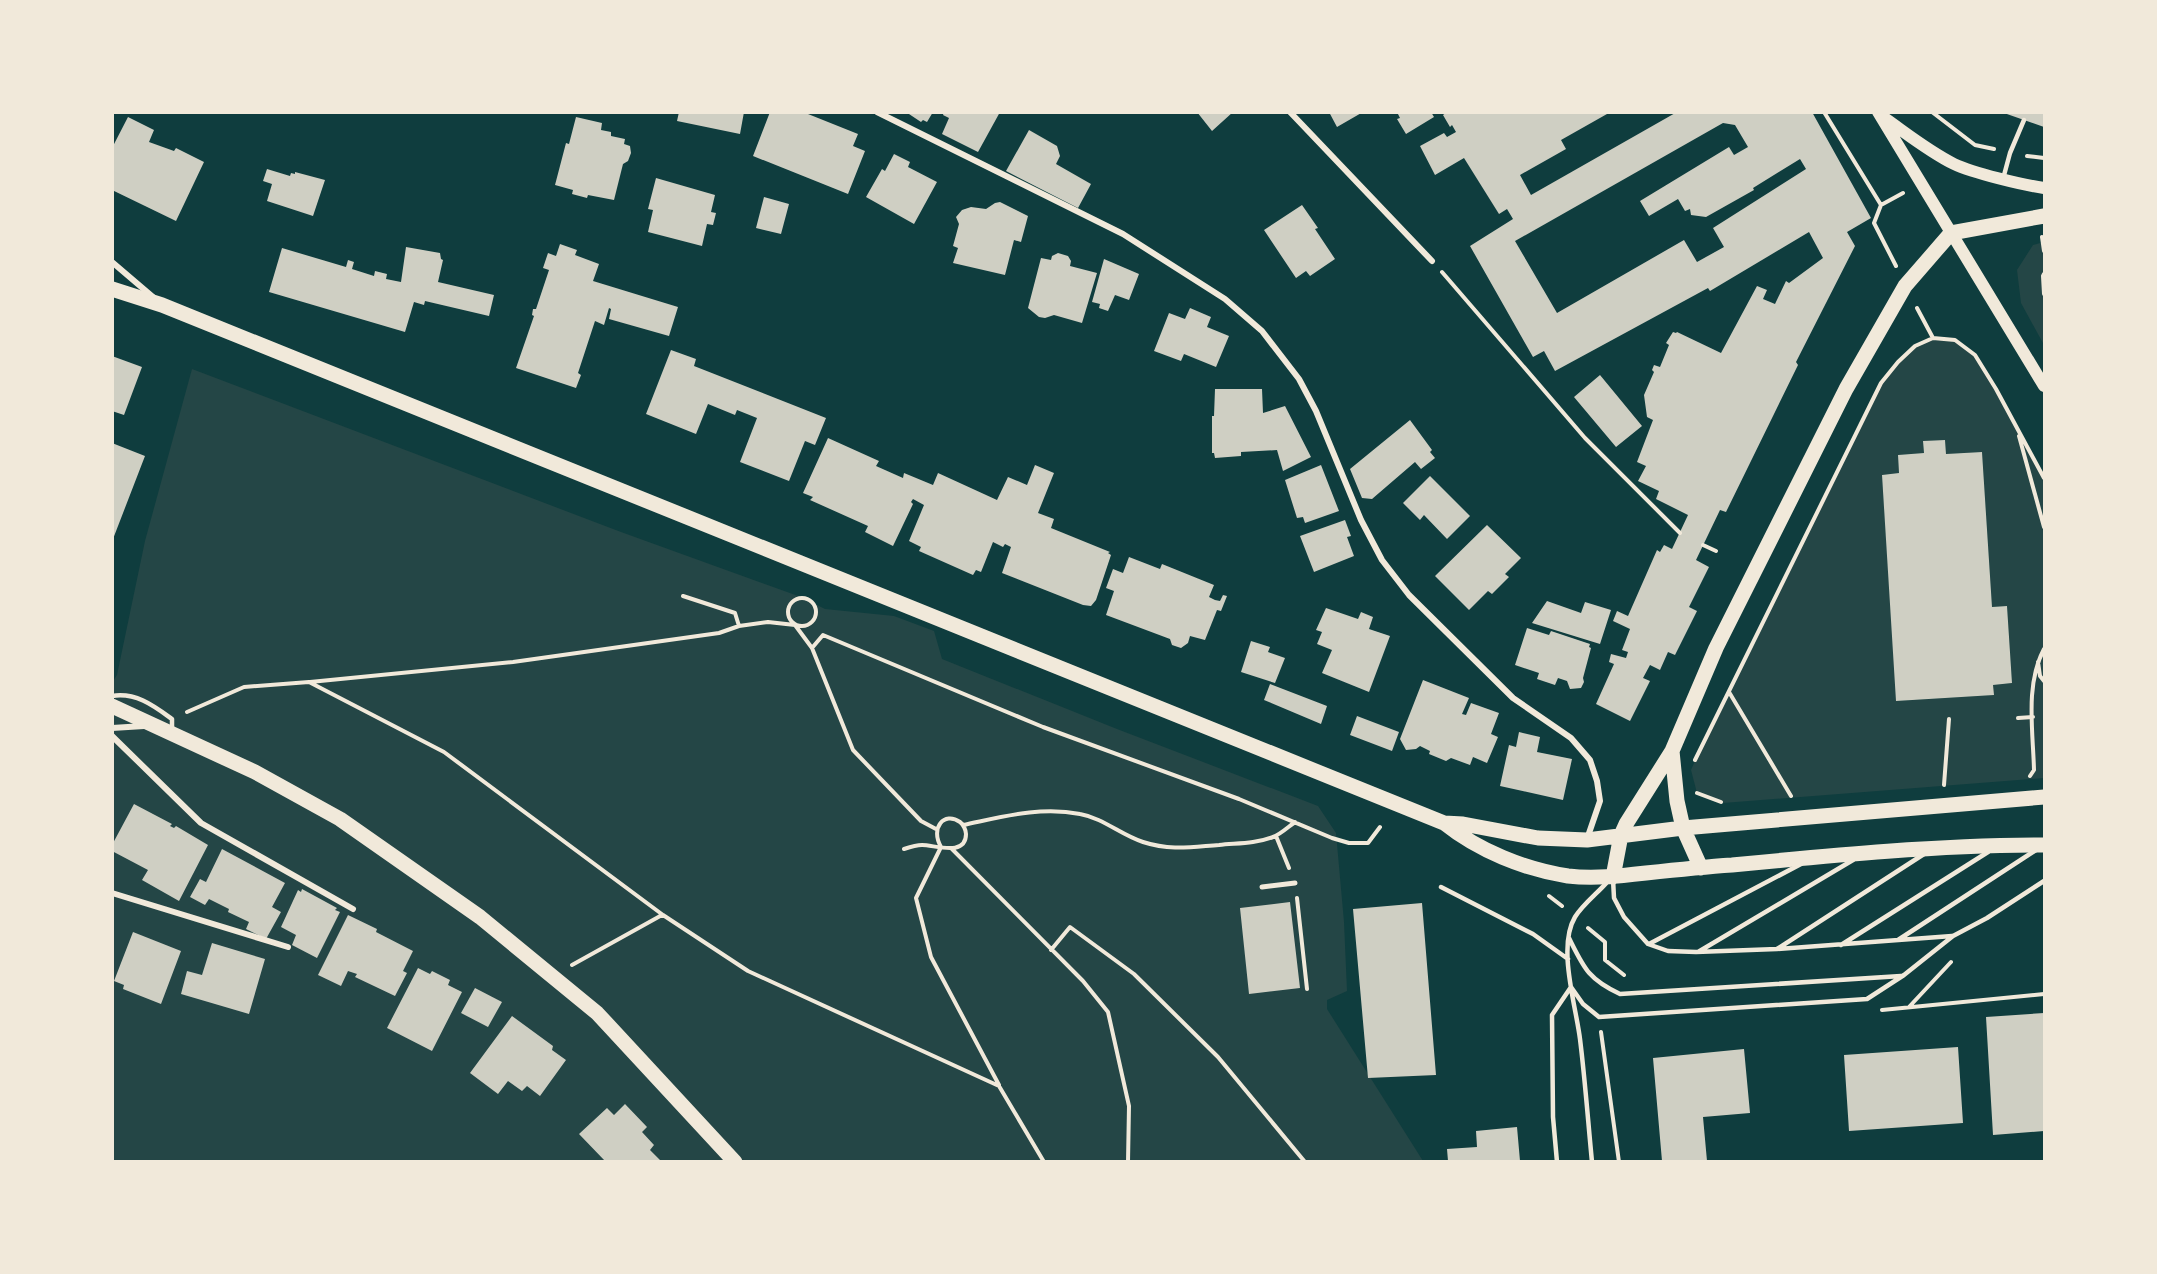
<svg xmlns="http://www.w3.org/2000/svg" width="2157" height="1274" font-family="Jost,sans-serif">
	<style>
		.green { fill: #244646; fill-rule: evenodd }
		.building { fill: #cfcfc3; fill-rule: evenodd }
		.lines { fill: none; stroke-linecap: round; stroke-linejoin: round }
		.path { stroke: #f1e9da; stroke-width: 4 }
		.service { stroke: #f1e9da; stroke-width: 4.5 }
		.pedestrian { stroke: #f1e9da; stroke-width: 5 }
		.minor { stroke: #f1e9da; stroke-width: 6 }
		.secondary { stroke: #f1e9da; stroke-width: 12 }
		.primary { stroke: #f1e9da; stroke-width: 15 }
	</style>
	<rect width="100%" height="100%" fill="#0f3d3e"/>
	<path class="green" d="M2044,242V345L2021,303L2017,270L2033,245Z
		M1933,338L1955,340L1975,355L2044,478V778L1723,803L1697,793L1691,770L1704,740L1881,383L1915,346ZM1945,440L1946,454L1982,452L1992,607L2007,606L2012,683L1993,685V695L1897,701L1882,475L1899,473L1898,455L1924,453L1923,441Z
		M192,369L621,532L801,597L825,609L894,616L934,631L942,659L1117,729L1318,806L1336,833L1344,922L1347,991L1327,1000V1009L1423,1161L113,1162V681L117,675L145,541Z"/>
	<path class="building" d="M679,112H744L740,134L677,121Z
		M770,112H803L858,134L853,146L865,151L848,194L753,156Z
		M906,112H933L927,122L923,120L921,122Z
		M944,112H1000L978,152L942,134L949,118L943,115Z
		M1197,112H1233L1212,131Z
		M1329,112H1363L1337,127Z
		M1397,112H1431L1434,117L1406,134L1397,119L1400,118Z
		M1447,112H1606L1607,114L1561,140L1566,149L1520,175L1531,195L1677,112H1812L1871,218L1847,232L1855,246L1796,362L1798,365L1726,512L1720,510L1696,560L1709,567L1689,607L1697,611L1675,655L1668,652L1660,670L1650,665L1643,678L1650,681L1630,721L1596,704L1614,664L1609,662L1611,654L1626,658L1628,652L1622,650L1630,629L1613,621L1617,611L1628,616L1657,550L1660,552L1664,545L1672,549L1688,515L1656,499L1659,491L1638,481L1646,466L1637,462L1653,420L1647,417L1644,395L1654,372L1652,370L1654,365L1660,367L1669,345L1666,343L1673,332L1676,333L1677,332L1721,353L1757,286L1767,290L1763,299L1775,304L1786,281L1789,283L1823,258L1809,232L1710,291L1708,288L1555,371L1544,351L1533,357L1470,246L1513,219L1507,209L1499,214L1464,158L1435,175L1420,146L1444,133L1447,137L1456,132L1452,125L1450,127L1443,115ZM1723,123L1735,125L1748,147L1734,155L1729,147L1640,201L1649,216L1678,199L1685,211L1690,209L1691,215L1706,217L1754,190L1753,188L1800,159L1806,169L1713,228L1724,247L1697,262L1684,240L1557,313L1515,241Z
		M2044,112V127L2004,113V112Z
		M128,117L154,130L149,142L174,151L176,148L204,162L176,221L112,190V148Z
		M576,117L602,123L601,130L611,132V136L625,139L624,144L630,146L631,153L628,161L623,164L614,200L588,195L587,198L572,194L573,190L555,185L566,143L569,144Z
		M1029,130L1057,146L1060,156L1056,164L1091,184L1078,208L1006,171Z
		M894,154L910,162L908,167L937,182L914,224L866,197L882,169L885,171Z
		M267,169L290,176L291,173L295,174V172L325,180L313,216L267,201L272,184L263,181Z
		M656,178L715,195L711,212L716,213L713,225L707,224L702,246L648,232L653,210L648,209Z
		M764,197L789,204L781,234L756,228Z
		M1000,202L1028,216L1021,242L1014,240L1005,275L953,263L958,248L953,246L959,224L956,217L962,210L971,207L986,209L995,203Z
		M1302,205L1318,228L1315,229L1335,259L1310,276L1306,271L1296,278L1264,230Z
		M560,244L577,250L575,255L599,264L593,281L678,307L669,336L609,319L611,309L609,308L604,325L595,321L578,373L581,375L576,388L516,368L534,316L532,315L533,309H536L549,270L543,268L548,253L556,256Z
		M406,247L440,253L441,259L443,260L438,282L494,295L489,316L425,301L424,305L414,302L405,332L269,292L282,248L346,267L348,260L354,262L352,269L374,276L375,271L387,274L386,279L401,282Z
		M1058,253L1068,256L1071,261L1070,266L1097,273L1082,323L1054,315L1045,318L1039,317L1028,308L1041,258L1051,260L1052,256Z
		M1104,259L1139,274L1129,300L1115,295L1108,311L1099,308L1100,304L1092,302Z
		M1190,308L1211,317L1207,327L1229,336L1216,367L1184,354L1181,361L1154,351L1169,313L1185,319Z
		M671,350L696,359L694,366L826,418L815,445L805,441L789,481L740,462L757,418L737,410L735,415L708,404L696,434L646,414Z
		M112,356L142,367L124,415L112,411Z
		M1600,375L1642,426L1616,447L1574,397Z
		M1215,389H1262L1263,413L1285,406L1311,457L1283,471L1277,450L1241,452V456L1215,458L1214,453H1212V416H1214Z
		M1410,420L1432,450L1430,452L1435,458L1421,469L1415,462L1372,499L1362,498L1350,469Z
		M828,438L879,461L876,466L903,478L904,473L933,485L938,473L997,500L1008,477L1027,485L1035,465L1054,473L1038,513L1054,519L1051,528L1110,552L1108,553L1111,555L1096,600L1091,606L1083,605L1002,573L1011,547L1005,544L1003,547L993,542L981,572L976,570L973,575L919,551L921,547L909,541L924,505L913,499L911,502L913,504L893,546L865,532L868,526L810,500L813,497L803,493Z
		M1945,440L1946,454L1982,452L1992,607L2007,606L2012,683L1993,685L1994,695L1896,701L1882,475L1899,473L1898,455L1924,453L1923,441Z
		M112,443L145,456L113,539H112Z
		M1321,465L1339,511L1305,523L1303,517L1297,518L1285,480Z
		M1430,476L1470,516L1447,539L1424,515L1420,520L1403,503Z
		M1345,520L1351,536L1347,537L1354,556L1314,572L1300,536Z
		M1487,525L1521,558L1505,574L1509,577L1492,594L1488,591L1469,610L1435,576Z
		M1129,557L1160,569L1162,564L1214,585L1209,597L1215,600L1220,601L1223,595L1227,596L1221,611L1217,610L1205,640L1190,636L1188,643L1181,648L1172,645L1170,639L1106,615L1114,591L1106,588L1113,569L1123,573Z
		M1547,601L1581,613L1585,602L1611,610L1600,644L1532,623Z
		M1326,608L1358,619L1361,612L1373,617L1369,629L1390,636L1369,692L1322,673L1332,650L1317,644L1322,632L1316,630Z
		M1527,628L1549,635L1551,631L1590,644L1589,647L1591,648L1583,678L1584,682L1581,688L1570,689L1567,681L1558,678L1555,685L1537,679L1539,673L1515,665Z
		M1251,641L1270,647L1268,652L1285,658L1275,683L1241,672Z
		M1423,680L1469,698L1462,714L1466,715L1471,703L1499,713L1491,734L1498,737L1487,763L1473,757L1470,765L1451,758L1446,761L1429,754L1430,751L1420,746L1416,749L1406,750L1400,739Z
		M1270,684L1327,706L1321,724L1264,700Z
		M1357,716L1399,732L1392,751L1350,735Z
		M1519,732L1540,737L1537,752L1572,759L1563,800L1500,786L1509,745L1516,747Z
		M134,804L172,824L170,826L174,828L176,826L208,845L179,901L142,880L148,870L112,851V845Z
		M222,849L285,883L272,907L281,912L266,939L246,929L249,922L228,912L229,909L209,899L205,905L190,897L200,879L206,882Z
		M302,889L337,908L335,910L340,912L317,958L292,945L296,935L281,927L298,890L301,892Z
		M1290,902L1300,988L1249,994L1240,908Z
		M1422,903L1436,1075L1368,1078L1353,909Z
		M348,915L377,929L376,932L413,951L403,971L407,973L395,996L355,977L357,974L348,971L341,986L318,975Z
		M133,932L181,951L161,1004L123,989L124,985L114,981Z
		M212,943L265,959L249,1014L181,994L187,971L202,975Z
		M418,968L430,974L432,971L450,980L448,985L462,992L432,1051L387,1028Z
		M475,988L502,1002L488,1027L461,1013Z
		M2044,1013V1131L1993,1135L1986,1017Z
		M512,1016L553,1046L552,1050L566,1060L540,1096L527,1086L522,1091L508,1081L498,1094L470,1073Z
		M1958,1047L1963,1123L1849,1131L1844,1055Z
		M1744,1049L1750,1113L1703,1117L1707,1161H1662L1653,1058Z
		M625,1104L647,1127L642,1132L654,1145L650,1150L661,1161H605L579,1134L607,1108L614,1115Z
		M1517,1127L1520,1161H1448L1447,1149L1477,1147L1476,1131Z"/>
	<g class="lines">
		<path class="path" d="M1824,112L1881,205L1874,223L1896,266
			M1932,112L1975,145L1994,149
			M2027,156L2044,158
			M1881,205L1903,193
			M2042,237L2044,251
			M1442,272L1585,438L1680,533
			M2044,274L2043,276L2044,294
			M1917,308L1933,338
			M2019,436L2044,527
			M1703,545L1716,551
			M788 612a14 14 0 1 1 28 0a14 14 0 1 1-28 0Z
			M739,626L768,622L795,625L812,648L853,750L921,821L936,829
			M812,648L823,635L1043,727L1239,799L1332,838L1349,843H1368L1380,827
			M2038,662L2040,676L2044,681
			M310,682L513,662L719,633L739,626L735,613L683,596
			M1729,692L1791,796
			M187,712L244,687L309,682L444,752L663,915L748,971L999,1086L1044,1162
			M2018,718L2033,717
			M1695,760L1881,383L1898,362L1915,346L1933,338L1955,340L1975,355L1996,389L2044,478
			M2030,776L2034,770C2033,730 2025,685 2044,649
			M1944,785L1949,719
			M1697,793L1721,802
			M963,825C1002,817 1040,806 1080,814C1103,818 1121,835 1143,842C1171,851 1191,847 1219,845C1238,843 1254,844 1273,837C1281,834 1288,827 1295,822
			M1276,836L1289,868
			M941,847L916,898L931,957L999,1085
			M904,849C910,847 916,845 922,845C935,845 966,857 966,834C966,830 963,824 960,822C944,811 930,828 941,847
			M952,849L1083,981L1108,1012L1129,1106L1128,1162
			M1549,896L1562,906
			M1297,898L1307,989
			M1588,928L1605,942V960L1624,975
			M1051,950L1070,927L1134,974L1218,1057L1305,1162
			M572,965L662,915
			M1909,1007L1951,962
			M1882,1010L2044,994
			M1601,1032L1619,1162"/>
		<path class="service" d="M2003,179L2010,153L2024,120
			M112,696C136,692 154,706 172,719V729
			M1613,879L1614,898L1624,917L1648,944L1668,951L1696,952L1777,949L1952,936
			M1441,887L1533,934L1568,959
			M1569,938C1584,968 1588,979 1620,994L1901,976
			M1898,940L2036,850
			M1649,944L1801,864
			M1841,945L1988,852
			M1777,949L1924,854
			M1698,952L1853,860
			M1571,987L1583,1004L1599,1017L1867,999L1904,975L1953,936L1987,918L2044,881
			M1557,1162L1553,1117L1552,1015L1571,987
			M1592,1162C1588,1121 1585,1079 1580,1039C1576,1006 1557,947 1575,917C1583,904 1599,892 1609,880"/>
		<path class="pedestrian" d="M1262,887L1295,883"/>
		<path class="minor" d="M877,112L1123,234L1225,299L1262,331L1299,379L1316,411L1361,520L1382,560L1409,595L1513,698L1571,738L1590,760L1597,781L1600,801L1587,839
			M1290,112L1432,261
			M112,262L153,297
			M112,728L144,726
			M112,736L201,823L353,909
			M112,893L288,947"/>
		<path class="secondary" d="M1878,112L2044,386
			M1883,117C1906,133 1928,151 1954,164C1973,173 2023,185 2044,188"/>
		<path class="primary" d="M112,289L162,305L1444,823C1479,851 1524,869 1568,876C1594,879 1620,876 1646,873C1674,870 1703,867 1732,865C1835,855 1940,845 2044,845
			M112,706L255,772L340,819L480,917L597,1013L735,1162
			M1672,751L1677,801L1683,828L1701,868
			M1444,823L1463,824L1538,838L1587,840L1683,828L2044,797
			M1613,877L1621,835L1626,824L1672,751L1716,648L1846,389L1905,286L1951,233L2044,216"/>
	</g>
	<rect width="2157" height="1274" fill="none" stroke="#f1e9da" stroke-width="228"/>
</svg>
